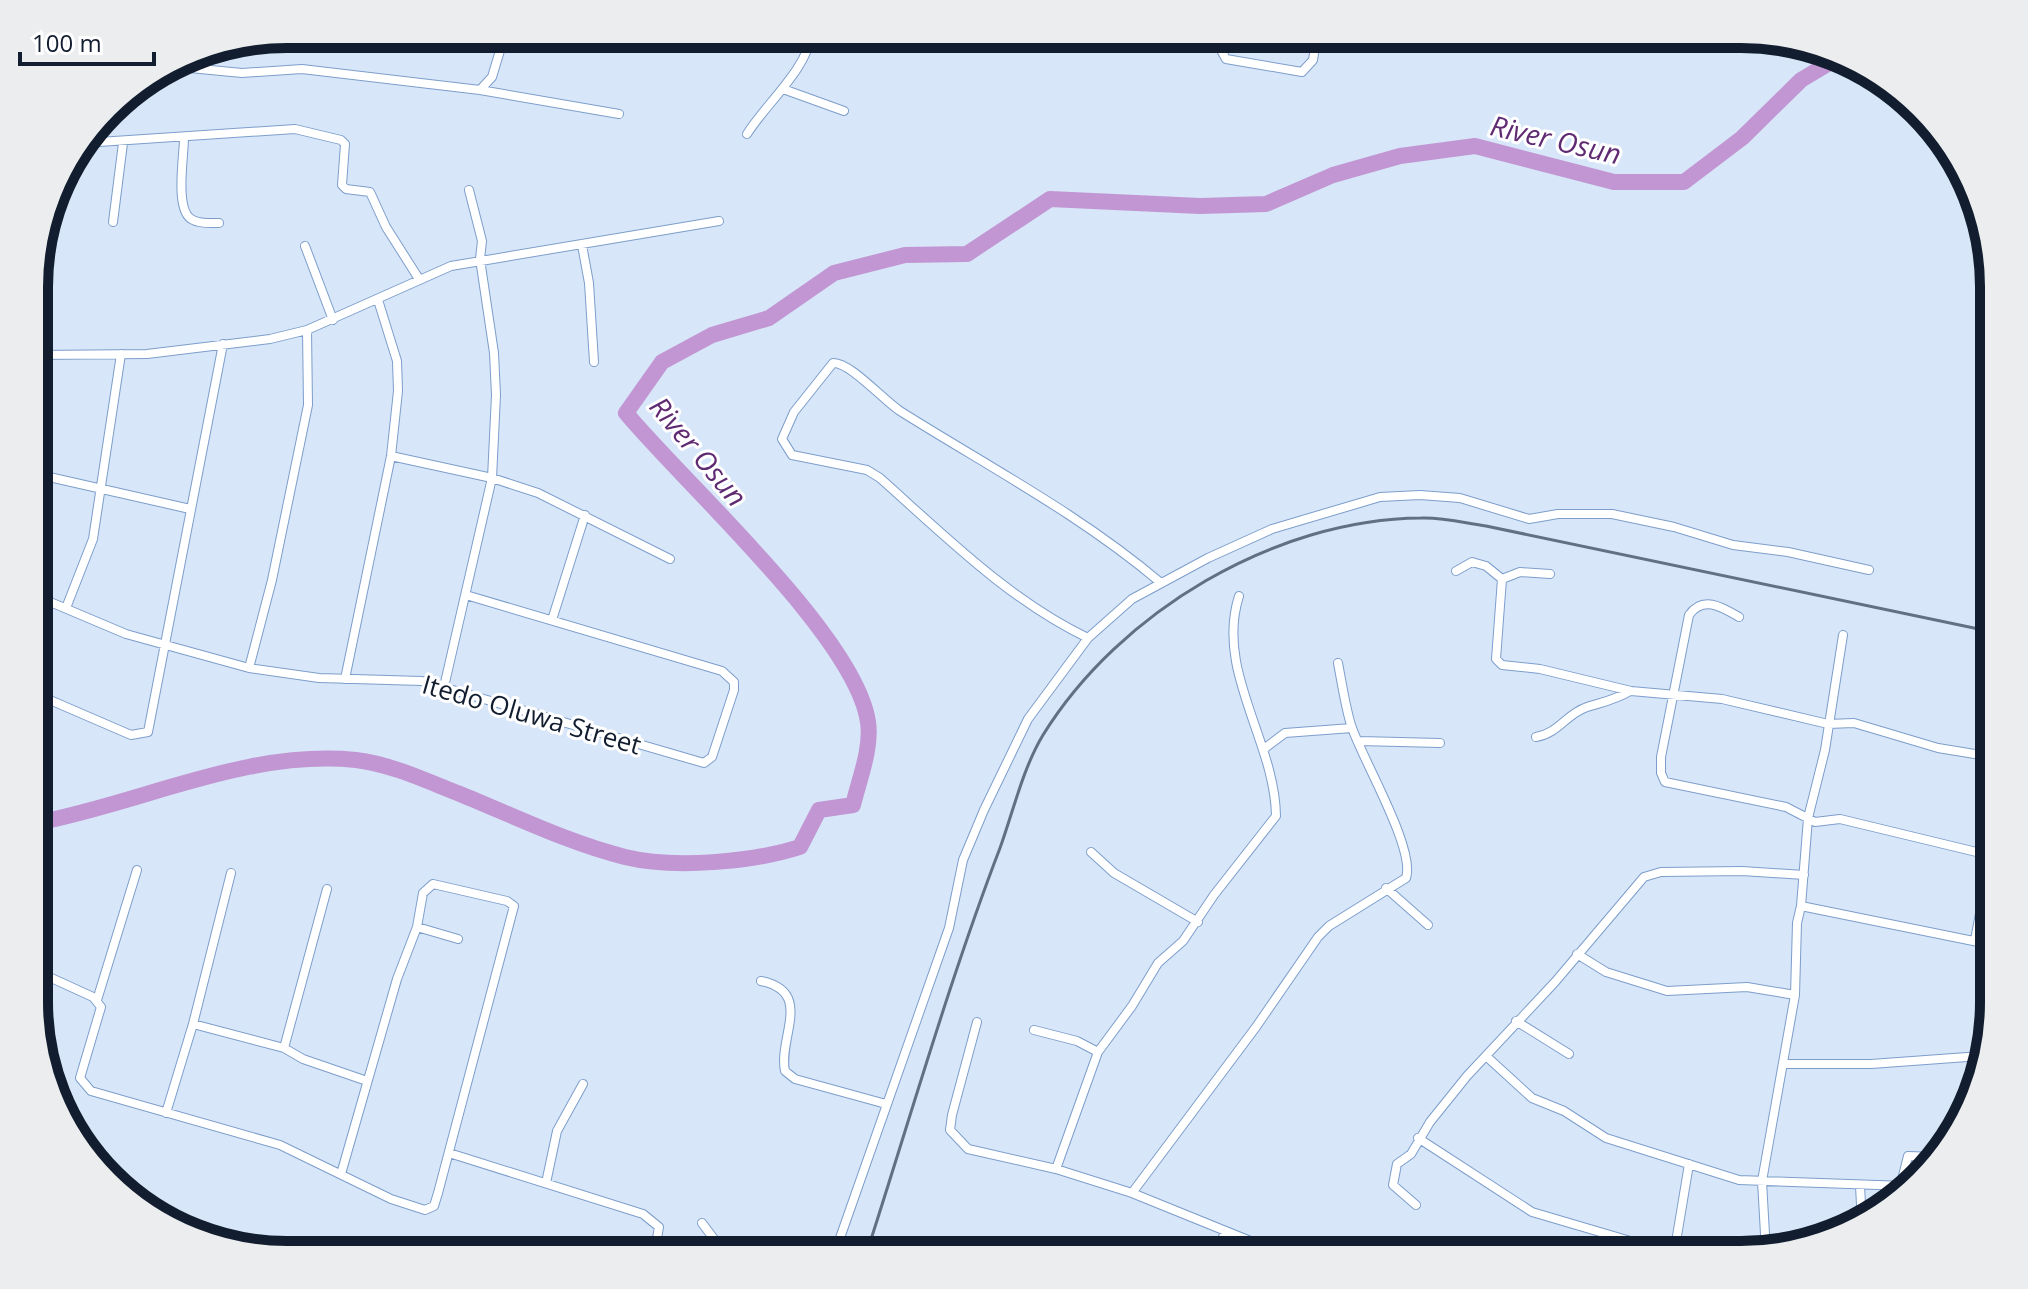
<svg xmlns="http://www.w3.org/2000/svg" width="2028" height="1289" font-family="'Open Sans',sans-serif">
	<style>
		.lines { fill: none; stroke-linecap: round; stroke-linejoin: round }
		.river { stroke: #c296d2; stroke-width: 16 }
		.street-casing { stroke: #7d9ecb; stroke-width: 10 }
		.street { stroke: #fff; stroke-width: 8 }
		.rail { stroke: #637083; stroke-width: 3 }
		.labels { text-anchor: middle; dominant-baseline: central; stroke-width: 6; stroke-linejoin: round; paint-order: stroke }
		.street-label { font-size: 26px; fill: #121e30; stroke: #fff }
		.water-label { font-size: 28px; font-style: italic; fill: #5f2a72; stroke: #fff }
		.rim { fill: none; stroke: #121e30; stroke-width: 10 }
	</style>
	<rect width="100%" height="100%" fill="#d7e6f9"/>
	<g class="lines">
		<path class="river" d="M36,823C142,803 247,749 356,760C391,764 429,782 460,794C514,816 569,843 625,857C674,869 753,862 800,847L819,810L853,805C859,780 872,748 868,722C856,637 685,484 626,413L662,362L712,335L769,318L834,273L905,255L967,254L1050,199L1200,206L1266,204L1333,175L1400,156L1475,146L1614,182H1684L1742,138L1801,80L1841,56"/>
		<defs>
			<path id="street" d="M1221,34V50L1226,59L1302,72L1313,60L1317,34
				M811,40L822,44L918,36
				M169,66L242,73L302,69L480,90L619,114
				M783,89L844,111
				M480,90L492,77L505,34
				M747,134C764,106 809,67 811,34
				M184,138C184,157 174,212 193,220C200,224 211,223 219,223
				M84,143L295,129L341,140L345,144L342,185L346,189L370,192L386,227L419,279
				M113,222L123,143
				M582,245L589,283L594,362
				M305,246L333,320
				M36,355L147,354L270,339L307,330L451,266L719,221
				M391,456L492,478L538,493L670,559
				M36,474L190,509
				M1456,571L1472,562L1486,566L1502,579L1496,659L1502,665L1540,669L1631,691L1722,699L1828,724L1854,723L1938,748L1993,757
				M1502,579L1520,572L1550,574
				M36,596L126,634L249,668L319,678L422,681L704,763L712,757L734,690V682L722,671L466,595
				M66,608L93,539L121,354
				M1739,617C1722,607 1703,595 1689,615L1661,757V773L1665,782L1786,807L1815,822L1840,819L1993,856
				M552,620L585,515
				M1088,638C1010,601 944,535 880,478L867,470L792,455L782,439L794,412L833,363C850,362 883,400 900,411C989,467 1081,515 1161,583
				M249,668L272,580L308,405L307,330
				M345,679L391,456L398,391L397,361L378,300
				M444,687L492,478L496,395L494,353L480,259L482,241L469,190
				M36,694L131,735L148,732L223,344
				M1536,737C1559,733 1566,714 1587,707C1603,702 1615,700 1630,691
				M1359,741L1440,743
				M1265,748L1285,733L1352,728
				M1091,852L1114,873L1198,922
				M1386,888L1428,925
				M327,889L284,1048L303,1059L367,1081
				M1801,906L1993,945
				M1975,940L1991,855
				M1577,954L1606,972L1667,991L1747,987L1795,995
				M36,971L93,997L101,1007L80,1078L91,1091L280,1145L391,1199L425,1210L434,1206L438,1193L514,906L507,901L433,884L423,893L417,927
				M761,981C814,992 778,1037 785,1071L795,1079L886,1104
				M97,1000L137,870
				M1516,1021L1569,1054
				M977,1022L952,1115L950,1130L968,1149L1056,1169L1132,1193L1285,1255
				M193,1024L231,873
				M1034,1030L1077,1041L1098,1052
				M1984,1045L1993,953
				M1486,1056L1532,1098L1564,1111L1606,1138L1739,1180L1906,1186
				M1784,1064H1871L1981,1056
				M166,1113L193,1024L284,1048
				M1418,1138L1532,1212L1678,1255
				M449,1153L643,1214L659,1227L654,1255
				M1056,1169L1098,1052L1132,1006L1158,963L1183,941L1214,895L1276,816C1275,741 1215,671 1239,596
				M341,1174L397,979L417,927L458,939
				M546,1183L557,1131L583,1084
				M1901,1184L1908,1156L1936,1157
				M1860,1186L1862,1223
				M1132,1193L1256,1027L1318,937L1329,926L1406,878C1416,849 1361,757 1351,725C1345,705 1342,684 1338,663
				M1416,1205L1393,1185L1397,1164L1411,1154L1430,1122L1467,1076L1555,982L1644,877L1661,872L1742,871L1804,875
				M702,1223L726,1255
				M1766,1252L1762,1181L1795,995L1797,923L1801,906L1808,818L1825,750L1843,635
				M1674,1254L1689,1164
				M834,1255L949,928L963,860L984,810L1028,719L1088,638L1132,599L1208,558L1272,529L1380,497L1420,495L1460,498L1529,519L1558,514H1612L1674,527L1733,545L1788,552L1869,570
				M1217,1255L1225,1231
				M1353,1255L1369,1249
				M1624,1255L1627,1241"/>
		</defs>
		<use href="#street" class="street-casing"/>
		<use href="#street" class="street"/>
		<path class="rail" d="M866,1255C910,1119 949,981 1000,848C1013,812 1023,768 1043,735C1119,612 1275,519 1421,518C1442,517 1465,523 1486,526L1993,632"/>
	</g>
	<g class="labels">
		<g class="street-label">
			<text transform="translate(532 714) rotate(16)">Itedo Oluwa Street</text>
		</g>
		<g class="water-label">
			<text transform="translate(1556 139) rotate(13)">River Osun</text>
			<text transform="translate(699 451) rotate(50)">River Osun</text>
		</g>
	</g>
	<path d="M0 0H2028V1289H0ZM287 48H1741A239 239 0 0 1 1980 287V1002A239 239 0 0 1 1741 1241H287A239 239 0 0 1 48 1002V287A239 239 0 0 1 287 48Z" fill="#ecedee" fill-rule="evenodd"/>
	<path class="rim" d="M287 48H1741A239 239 0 0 1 1980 287V1002A239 239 0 0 1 1741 1241H287A239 239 0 0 1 48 1002V287A239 239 0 0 1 287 48Z"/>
	<path d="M20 52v12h134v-12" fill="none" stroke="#121e30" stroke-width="4"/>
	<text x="32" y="52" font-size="24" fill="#121e30" stroke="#ffffff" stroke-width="6" paint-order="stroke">100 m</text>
</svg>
